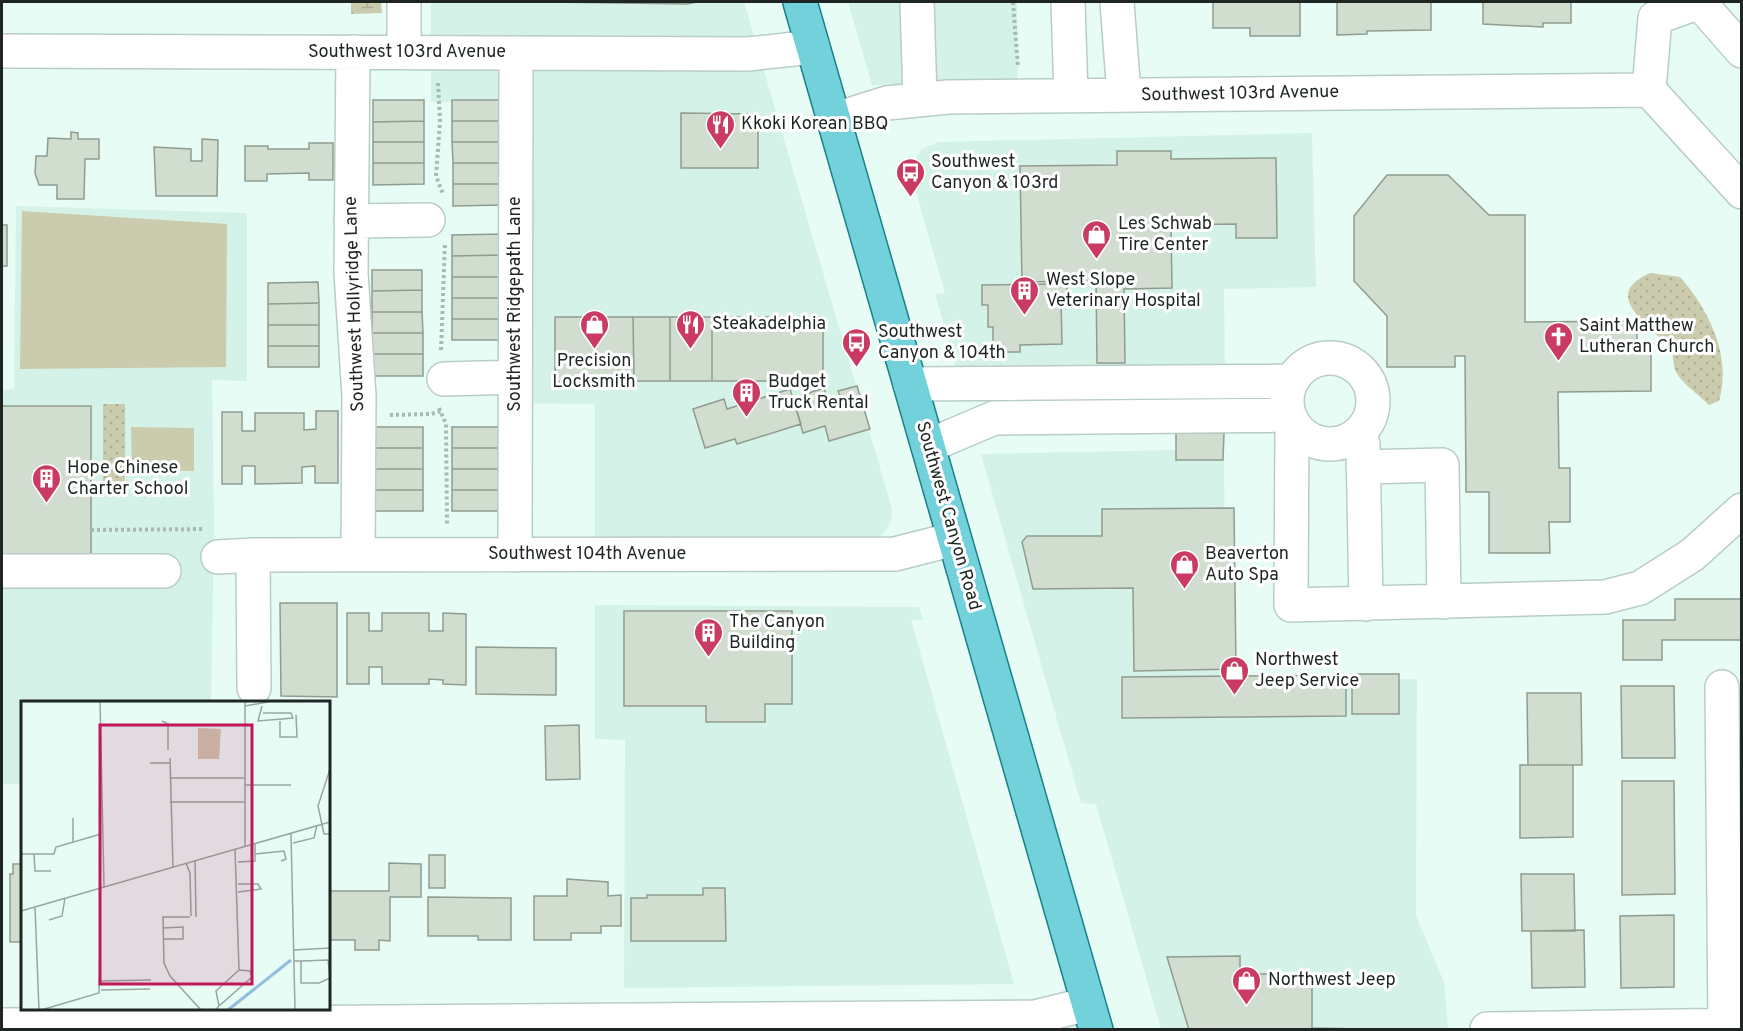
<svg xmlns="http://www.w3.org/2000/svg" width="1743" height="1031" font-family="Overpass,sans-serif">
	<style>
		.built { fill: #d4f2e8 }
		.wetland { fill: url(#wetland-marsh) }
		.park { fill: url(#park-dots) }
		.pitch { fill: #cbcbae }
		.building { fill: #d1decf; stroke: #909c8e; stroke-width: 1.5 }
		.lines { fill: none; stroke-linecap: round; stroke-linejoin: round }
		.minor-casing { stroke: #b9cdc6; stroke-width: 36 }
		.major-casing { stroke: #19818b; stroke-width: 36 }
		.path { stroke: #a9b9b4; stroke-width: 4; stroke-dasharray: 3 3; stroke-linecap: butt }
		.minor { stroke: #fff; stroke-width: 33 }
		.major { stroke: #73d1db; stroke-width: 33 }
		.labels { text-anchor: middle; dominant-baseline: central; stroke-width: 6; stroke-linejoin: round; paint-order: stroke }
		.street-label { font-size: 18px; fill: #1e2523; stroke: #fff }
		.poi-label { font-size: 18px; fill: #1e2523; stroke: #fff; text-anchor: start }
		.inset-river { fill: none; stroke: #91bede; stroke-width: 3 }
		.inset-road { fill: none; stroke: #97a6a1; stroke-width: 1.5 }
		.view { fill: #c2185b; fill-opacity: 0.15; stroke: #c2185b; stroke-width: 3 }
		.inset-edge { fill: none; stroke: #1e2523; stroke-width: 3 }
	</style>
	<defs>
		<pattern id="wetland-marsh" width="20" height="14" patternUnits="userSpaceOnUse" patternTransform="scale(1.5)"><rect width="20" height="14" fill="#cbcbae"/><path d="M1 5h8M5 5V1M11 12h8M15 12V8" fill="none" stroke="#aeae95"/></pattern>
		<pattern id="park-dots" width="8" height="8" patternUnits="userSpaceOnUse" patternTransform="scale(1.5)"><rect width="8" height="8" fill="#cbcbae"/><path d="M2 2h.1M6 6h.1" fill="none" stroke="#aeae95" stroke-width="1.8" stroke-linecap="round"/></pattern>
	</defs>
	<rect width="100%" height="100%" fill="#e7fcf5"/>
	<path class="built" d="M431,2H744L892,509L891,522L883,534L876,539L595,540V404L505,403L507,103L431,102Z
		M848,2H1017L1018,82L872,85Z
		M1312,133L1316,287L1224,289L1225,372L959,377L935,294L945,293L911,175V165L922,149L939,142Z
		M16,206L247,213V381L212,380L214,525L211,702H22V784H2V390L14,389Z
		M1224,449L1226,681L1417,679L1416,916L1444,982L1448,1029H1161L1096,804L1081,803L981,454Z
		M595,605L919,607L923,620H911L1014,984L624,988L625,740L595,739Z"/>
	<path class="wetland" d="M351,2H381L382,13L351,14Z"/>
	<path class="park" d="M1650,273L1680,277C1709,310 1732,356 1719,401L1709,405C1699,395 1682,383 1676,372C1672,365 1675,355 1670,349C1652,325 1598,296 1650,273Z
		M103,404H125V482H103Z"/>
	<path class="pitch" d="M22,211L227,224L226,367L20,369Z
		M131,427L194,428V471L132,470Z"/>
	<path class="building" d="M551,2H697L687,4Z
		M1213,2H1300V36H1250V28H1213Z
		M1337,2H1431V30L1367,31V34L1337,35Z
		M1483,2H1571V23H1543V27L1483,24Z
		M373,100H424V121L373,122Z
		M452,100H503V121H452Z
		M681,113L753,114L758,132V168H681Z
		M424,121V142H373V122Z
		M452,121H503V142H452Z
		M71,132L78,133V139H99V159H85L84,199H57V185H39L35,173L36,156H47L48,138L71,139Z
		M202,139L218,140L217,196H156L154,147L191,149V161H202Z
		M373,142H424V163H373Z
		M452,142H503V163H453Z
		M309,143H333V180H309V173L267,174V181H245V146H268V149H309Z
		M1117,151H1171V159L1276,158L1277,238H1236V224L1171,225L1172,288L1124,289L1125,363H1097L1096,281L1022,282L1020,166L1117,165Z
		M373,163H424V184L373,185Z
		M453,163H503L504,184H453Z
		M1387,175H1448L1489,215H1525V322L1637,321V348H1651V391L1558,392L1559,468H1570V522H1549L1550,553H1489V492H1466L1465,356H1455V367H1387V316L1354,281V216Z
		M453,184H504V205L453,206Z
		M2,225H7V266H2Z
		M503,234V255L452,256V235Z
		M503,255V277H452V256Z
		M372,270H422V290L372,291Z
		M452,277H503V298H452Z
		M318,282L319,303L268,304V283Z
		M1067,284V301H1061L1062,344L1020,345V352H993V327H988V305H982V285Z
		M422,290V312H372V291Z
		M452,298H503V319H452Z
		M319,303V325H268V304Z
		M372,312H422L423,333H372Z
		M555,317H633L634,381L555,382Z
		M633,317H670V381H634Z
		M670,317H712V381H670Z
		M712,317H823V381H712Z
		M452,319H503V340H452Z
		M268,325H319V346H268Z
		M372,333H423V354H372Z
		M268,346H319V367H268Z
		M372,354H423V376H372Z
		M857,386L870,429L829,441L825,426L803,433L793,398L824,388L828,400L840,396L838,391Z
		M790,389L801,424L737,444L735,439L705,448L693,409L724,399L727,409Z
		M2,406H91V559L2,560Z
		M316,411H338V483H315V466L302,467V483L255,484V466H242V484H222V412H242V431H255V413H304V430L316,429Z
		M372,427H423V448H372Z
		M452,427H503V448H452Z
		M1176,433H1224L1223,460H1176Z
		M372,448H423V469H372Z
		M452,448H503V469H452Z
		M372,469H423V490H372Z
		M452,469H503V490H452Z
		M372,490H423V511H372Z
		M452,490H503V511H452Z
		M1234,508L1236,669L1134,671L1133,588L1033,589L1022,542L1027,536H1102V509Z
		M1675,599H1742V640H1662V660H1623V620H1675Z
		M280,603H337V697L281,696Z
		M624,611H792V704H765V722H706V706H624Z
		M347,613H369V631H382V613H429V631H443V613L466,614V685L443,684V680L429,679V684H382V667H369V684H347Z
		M476,647L556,648V695L476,694Z
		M1352,674H1399V714H1352Z
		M1346,675V716L1122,718V677Z
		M1621,686H1674L1675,758H1622Z
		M1527,693H1581L1582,765H1528Z
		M579,725L580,779L546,780L545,726Z
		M1520,765H1573V837L1520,838Z
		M1622,781H1674L1675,894L1622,895Z
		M429,855H445V888H429Z
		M389,863L421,864V897H390V941L379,940V950H355V940H328V891H389Z
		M13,864H22V942H10V874H13Z
		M1521,874H1574L1575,931H1522Z
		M567,879L608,882V896L621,895V926H601V933H571V940H534V896H567Z
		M703,888H725L726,941H631V898H647V895H703Z
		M428,897L511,898V940H478V936H428Z
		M1674,915V987L1621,988L1620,916Z
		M1584,930L1585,987L1532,988L1531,931Z
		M1240,956V974H1291V982H1312V1028L1414,1030H1189L1167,957Z"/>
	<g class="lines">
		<defs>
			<path id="minor" d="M917,2L920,98
				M1068,2L1071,95
				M1117,2L1124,95
				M2,51L748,54L813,47
				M1742,51L1699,2L1655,18L1649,90L1742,192
				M353,52L351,273L359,396L358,555
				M404,52V2
				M833,120L887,103L948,97L1649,90
				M351,221L428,220
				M1287 401a43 43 0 1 1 86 0a43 43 0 1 1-86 0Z
				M444,379L515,377
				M910,384L1291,381
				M1292,422L1291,605L1605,597L1640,588L1692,555L1742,510
				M1363,444L1366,604
				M928,446L994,418L1288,415
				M1363,467L1442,465L1444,602
				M253,555L254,688
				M515,555L516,53
				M218,557L253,555L895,554L954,539
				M2,571H164
				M1722,687L1725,1026
				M2,1025L1035,1017L1088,1004
				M1487,1029L1742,1025"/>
			<path id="major" d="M800,2L1096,1030"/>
		</defs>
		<use href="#minor" class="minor-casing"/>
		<use href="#major" class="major-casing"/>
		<path class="path" d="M1013,2L1018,67
			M438,83L440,121L436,176L443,194
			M441,350L445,243
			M439,408L446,424L447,524
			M390,415L431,414L441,411
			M91,530L205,529"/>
		<use href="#minor" class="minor"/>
		<use href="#major" class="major"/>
	</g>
	<defs>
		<symbol id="restaurant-pin" viewBox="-11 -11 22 30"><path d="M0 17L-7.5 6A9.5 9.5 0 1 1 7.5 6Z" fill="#c93b62" stroke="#fff"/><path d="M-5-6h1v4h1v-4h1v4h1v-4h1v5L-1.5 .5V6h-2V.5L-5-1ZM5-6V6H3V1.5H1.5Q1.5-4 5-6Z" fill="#fff"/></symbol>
		<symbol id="bus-pin" viewBox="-11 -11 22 30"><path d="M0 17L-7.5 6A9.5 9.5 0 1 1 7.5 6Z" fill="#c93b62" stroke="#fff"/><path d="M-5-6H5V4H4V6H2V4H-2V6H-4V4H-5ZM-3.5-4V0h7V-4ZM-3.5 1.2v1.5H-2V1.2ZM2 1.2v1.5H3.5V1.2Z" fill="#fff"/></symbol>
		<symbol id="shop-pin" viewBox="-11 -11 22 30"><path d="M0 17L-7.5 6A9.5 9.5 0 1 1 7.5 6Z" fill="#c93b62" stroke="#fff"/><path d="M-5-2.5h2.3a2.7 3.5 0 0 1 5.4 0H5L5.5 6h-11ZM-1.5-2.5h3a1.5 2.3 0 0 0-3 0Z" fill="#fff"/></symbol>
		<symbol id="building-pin" viewBox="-11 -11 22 30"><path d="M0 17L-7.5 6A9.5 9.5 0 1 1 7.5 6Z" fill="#c93b62" stroke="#fff"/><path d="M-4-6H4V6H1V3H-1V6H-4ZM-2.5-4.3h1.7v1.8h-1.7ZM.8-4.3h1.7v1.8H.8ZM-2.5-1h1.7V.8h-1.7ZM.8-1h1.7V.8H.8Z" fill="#fff"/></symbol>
		<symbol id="church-pin" viewBox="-11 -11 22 30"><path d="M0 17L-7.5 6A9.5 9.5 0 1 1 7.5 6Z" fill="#c93b62" stroke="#fff"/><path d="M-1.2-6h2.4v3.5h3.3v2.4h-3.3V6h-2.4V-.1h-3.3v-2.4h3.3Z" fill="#fff"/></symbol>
	</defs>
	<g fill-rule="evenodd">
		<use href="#restaurant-pin" x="704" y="108" width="33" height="45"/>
		<use href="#bus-pin" x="894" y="156" width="33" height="45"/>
		<use href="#shop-pin" x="1080" y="218" width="33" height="45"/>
		<use href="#building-pin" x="1008" y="274" width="33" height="45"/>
		<use href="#shop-pin" x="578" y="308" width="33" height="45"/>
		<use href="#restaurant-pin" x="674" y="308" width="33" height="45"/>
		<use href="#church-pin" x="1542" y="320" width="33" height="45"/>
		<use href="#bus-pin" x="840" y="326" width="33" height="45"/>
		<use href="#building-pin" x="730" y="376" width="33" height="45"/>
		<use href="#building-pin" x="30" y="462" width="33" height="45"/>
		<use href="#shop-pin" x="1168" y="548" width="33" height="45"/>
		<use href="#building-pin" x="692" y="616" width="33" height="45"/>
		<use href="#shop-pin" x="1218" y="654" width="33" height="45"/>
		<use href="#shop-pin" x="1230" y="964" width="33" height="45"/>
	</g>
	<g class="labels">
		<g class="street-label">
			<text x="407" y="52">Southwest 103rd Avenue</text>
			<text transform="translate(1240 94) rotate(-1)">Southwest 103rd Avenue</text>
			<text transform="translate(355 304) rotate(-92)">Southwest Hollyridge Lane</text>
			<text transform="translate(515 304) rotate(-90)">Southwest Ridgepath Lane</text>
			<text transform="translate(948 516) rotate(74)">Southwest Canyon Road</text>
			<text x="587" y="554">Southwest 104th Avenue</text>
		</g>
		<g class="poi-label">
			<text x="741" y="124">Kkoki Korean BBQ</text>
			<text x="931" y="162">Southwest<tspan x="931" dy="21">Canyon &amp; 103rd</tspan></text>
			<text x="1118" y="224">Les Schwab<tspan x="1118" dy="21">Tire Center</tspan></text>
			<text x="1046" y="280">West Slope<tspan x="1046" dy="21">Veterinary Hospital</tspan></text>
			<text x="712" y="324">Steakadelphia</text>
			<text x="1579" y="326">Saint Matthew<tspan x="1579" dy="21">Lutheran Church</tspan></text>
			<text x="878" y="332">Southwest<tspan x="878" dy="21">Canyon &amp; 104th</tspan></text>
			<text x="594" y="361" text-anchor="middle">Precision<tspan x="594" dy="21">Locksmith</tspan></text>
			<text x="768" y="382">Budget<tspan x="768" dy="21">Truck Rental</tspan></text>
			<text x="67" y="468">Hope Chinese<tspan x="67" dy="21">Charter School</tspan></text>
			<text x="1205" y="554">Beaverton<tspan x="1205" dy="21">Auto Spa</tspan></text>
			<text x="729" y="622">The Canyon<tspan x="729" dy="21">Building</tspan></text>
			<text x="1255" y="660">Northwest<tspan x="1255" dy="21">Jeep Service</tspan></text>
			<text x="1268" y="980">Northwest Jeep</text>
		</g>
	</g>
	<g transform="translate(21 701)">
		<rect width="309" height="309" fill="#e7fcf5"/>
		<path d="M177,27L200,28L198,58H177Z" fill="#cbcbae"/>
		<path class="inset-river" d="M207,309L270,259"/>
		<path class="inset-road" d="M79,0L83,186M224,0V145M224,5L252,0M241,5L237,20L272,17L270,12H242M141,20L147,23V49M259,20V36H276L275,14M149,57L152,166M129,62H149M309,68L297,105L303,133H309M149,77H224M224,84H270M149,101H224M52,117V141M270,132L274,309M272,142L293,137L296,124M214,148L218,269M0,153H33L35,146L80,133M13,153L14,170H30M234,153L263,150L265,158L260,160M174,159L175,216M217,161L234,160V142M165,162L169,172L170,215M217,183H237L240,188L217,191M14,206L18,309M0,210L309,121M169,216H142L143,262L149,275L180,309M28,219L41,215L44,197M142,227L163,226M142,238H162V226M273,249L309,247M273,260H280V282H298L309,277M280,260L307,259L309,276M79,280L130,279M80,289L129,288M20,309L78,292L79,245M194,309L198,305L231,276L229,270L218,269L195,290L198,305"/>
		<path class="view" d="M79,24H231V283H79Z"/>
		<rect width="309" height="309" class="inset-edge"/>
	</g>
	<rect width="1743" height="1031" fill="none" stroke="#1e2523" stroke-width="6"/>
</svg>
